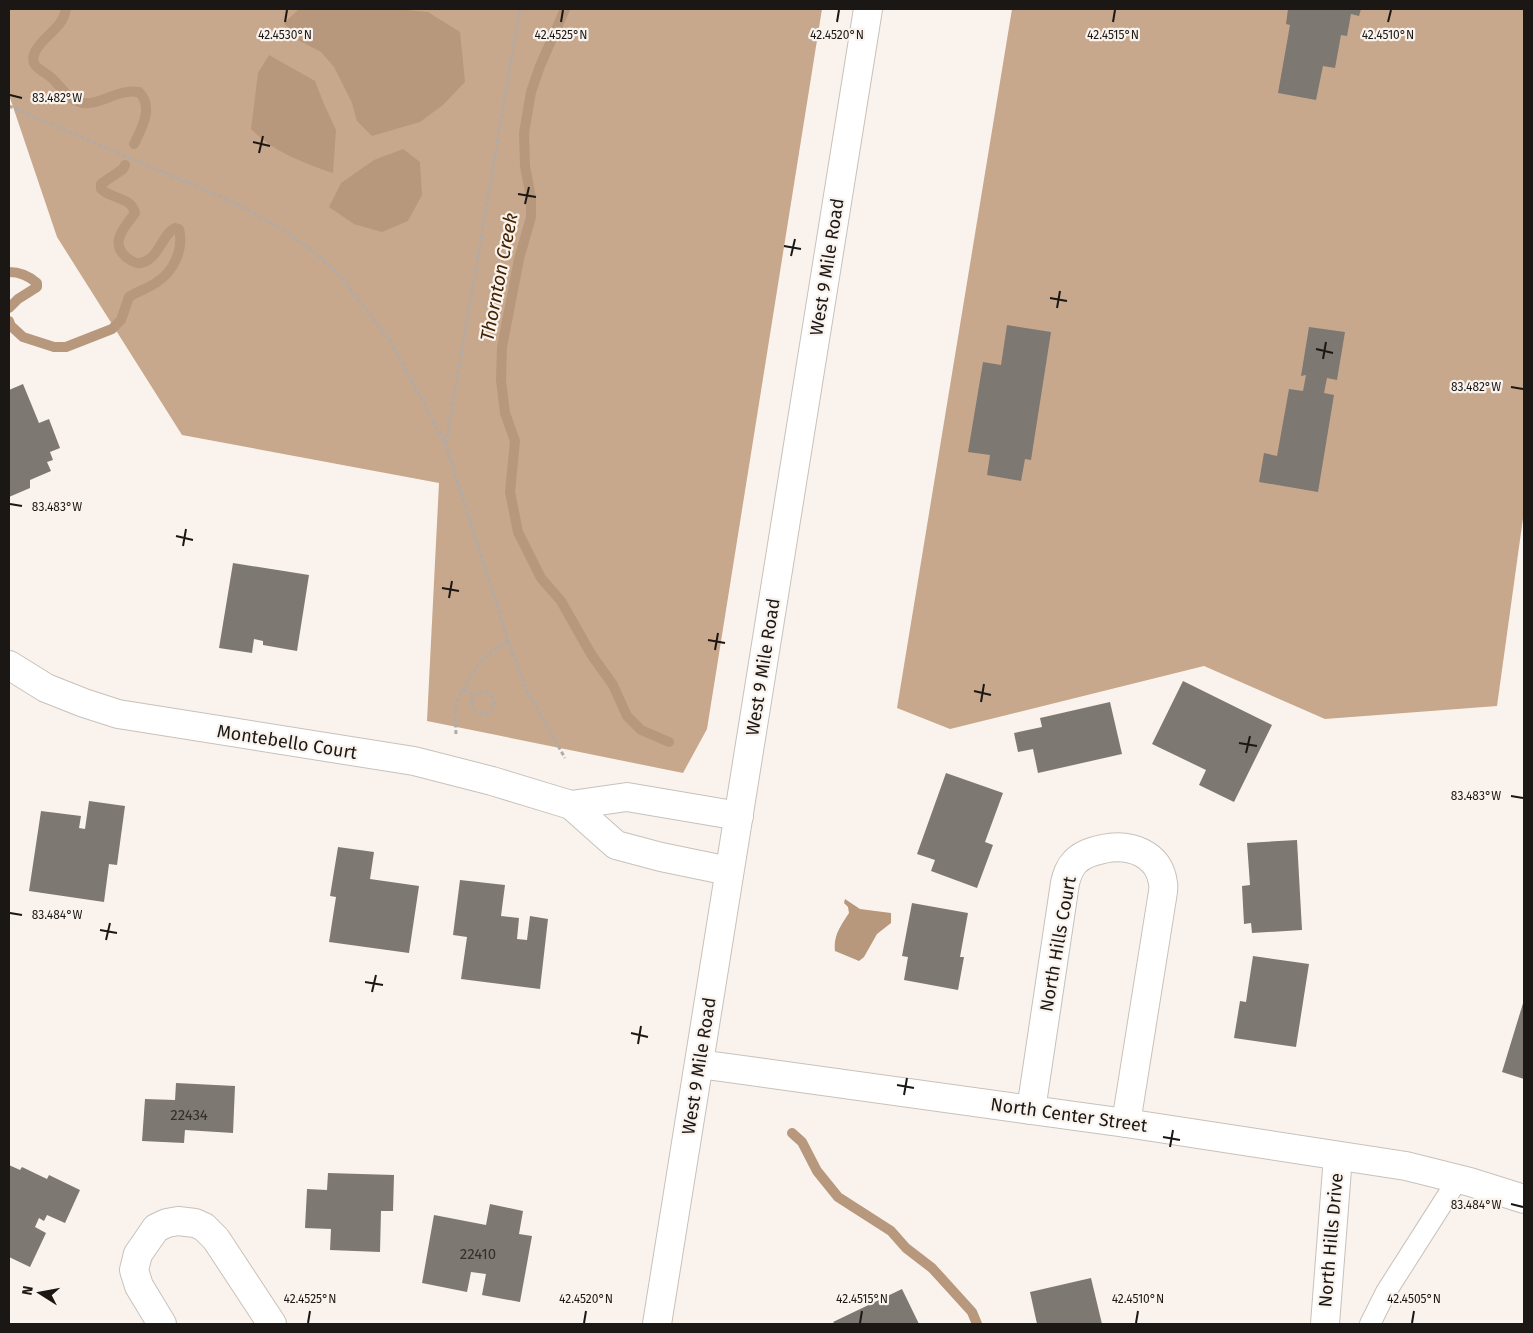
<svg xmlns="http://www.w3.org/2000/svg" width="1533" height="1333" font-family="'Fira Sans',sans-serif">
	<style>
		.forest { fill: #c8a88c }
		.water { fill: #b7987c }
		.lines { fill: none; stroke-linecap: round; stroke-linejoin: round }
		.stream { stroke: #b7987c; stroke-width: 10 }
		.building { fill: #7e7872 }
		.service-casing { stroke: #c8c1bb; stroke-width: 22 }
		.minor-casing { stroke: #c8c1bb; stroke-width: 30 }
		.tertiary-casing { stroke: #c8c1bb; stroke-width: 30 }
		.path { stroke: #b1aba7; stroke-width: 3; stroke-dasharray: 4 2.5; stroke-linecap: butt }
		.service { stroke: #fff; stroke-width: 20 }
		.minor { stroke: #fff; stroke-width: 28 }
		.tertiary { stroke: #fff; stroke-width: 28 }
		.ticks { fill: none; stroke: #1a1715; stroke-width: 2 }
		.labels { text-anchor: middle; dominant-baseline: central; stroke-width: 4.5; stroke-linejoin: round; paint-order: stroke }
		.number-label { font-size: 15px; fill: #332f2c }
		.street-label { font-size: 18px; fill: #1a1715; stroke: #faf3ed }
		.water-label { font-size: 19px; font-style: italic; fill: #432300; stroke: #faf3ed }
		.ticks-label { font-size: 12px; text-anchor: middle; fill: #1a1715; stroke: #faf3ed; stroke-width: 4.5; stroke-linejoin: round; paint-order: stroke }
	</style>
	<rect width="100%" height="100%" fill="#faf3ed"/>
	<path class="forest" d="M9,9H822L707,729L683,773L427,721L439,483L182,435L57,237L9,95Z
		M1012,9H1524V511L1497,706L1325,719L1204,666L950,729L897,708Z"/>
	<path class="water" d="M314,9H396L428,12L460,32L465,82L443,105L420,122L372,136L357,121L352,103L334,67L321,52L296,39L284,23L298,10Z
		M269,55L315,81L324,104L336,130L333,173C302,162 274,152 251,129L258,73Z
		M403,149L420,162L422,195L408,221L382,232L354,224L329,207L341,183L374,160Z
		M845,899L860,909L891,913V923L877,934L864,957L859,961L835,951C833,936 841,925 849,913L848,907L844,903Z"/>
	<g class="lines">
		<path class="stream" d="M66,9C63,29 43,35 35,52C29,65 39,69 48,75C58,82 65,96 76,101C93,109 111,93 128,92C131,91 136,92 139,92C154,107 142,128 134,144
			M565,9L540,66L531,92L524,133L525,166L531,198V217L519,259L502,347L501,380L505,413L515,441L510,492L518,532L541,578L561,601L591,654L613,685L627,716L641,730L669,742
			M9,272C20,272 29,276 37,283V287L18,299L9,308
			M9,321L11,326L23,337L54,347H66L112,329L121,320L129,297C138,291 149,288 157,282C174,271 184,249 179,229L175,228C161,235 159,260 140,263C136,264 130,260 126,257C109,242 125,227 135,213C132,197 111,199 101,189V184L123,169L125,165
			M792,1133L802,1142L817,1171L838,1197L891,1231L906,1248L932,1268L972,1312L977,1324"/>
	</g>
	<path class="building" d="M1288,9H1361L1359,16L1351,14L1347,36L1341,35L1335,68L1323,66L1316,100L1278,93L1290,25L1286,24Z
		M1007,325L1051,332L1031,460L1025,459L1021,481L987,475L990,455L968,452L983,362L1001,365Z
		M1309,327L1345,332L1337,380L1327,378L1324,393L1334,395L1318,492L1259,482L1264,453L1277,456L1289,389L1303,391L1306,375L1301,376Z
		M23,384L39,423L49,419L60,448L50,452L53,460L47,462L51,471L30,480V488L9,497V390Z
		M233,563L309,575L297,651L263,645V641L254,639L252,653L219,648Z
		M1183,681L1272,725L1234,802L1199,785L1206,770L1152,744Z
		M1110,702L1122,754L1038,773L1033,749L1018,752L1014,733L1042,727L1040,718Z
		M946,773L1003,793L985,842L993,845L977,888L931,871L935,860L917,854Z
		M89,801L125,806L117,865L109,864L104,902L29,891L41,811L81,816L79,828L85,829Z
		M1297,840L1302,930L1252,933L1251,923L1244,924L1242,886L1250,885L1247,843Z
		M338,847L374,852L370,879L419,886L409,953L329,942L336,897L330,896Z
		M460,880L505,885L501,916L519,918L517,939L527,940L530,916L548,919L540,989L461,979L467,937L453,935Z
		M912,903L968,913L960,957H964L958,990L904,980L908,957L902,956Z
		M1253,956L1309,964L1296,1047L1234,1038L1240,1001L1246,1002Z
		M1524,1000V1079L1502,1072Z
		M176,1083L235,1086L233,1133L185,1130L184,1143L142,1141L145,1099L175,1100Z
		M9,1165L20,1170L22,1167L47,1179L49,1175L80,1190L65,1223L47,1215L44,1221L39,1218L35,1227L46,1233L30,1267L9,1257Z
		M328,1173L394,1175L393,1211H381L380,1252L330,1250L331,1229L305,1228L307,1189L327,1190Z
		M490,1204L523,1211L519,1234L532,1236L520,1302L482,1295L486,1274L471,1272L467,1292L422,1283L434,1215L486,1225Z
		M1091,1278L1102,1324H1037L1030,1292Z
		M902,1289L919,1324H835L833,1322Z"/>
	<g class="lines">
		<defs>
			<path id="service" d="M1370,1324L1386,1292L1458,1179"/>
			<path id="minor" d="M9,665L46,688L84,703L118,714L414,761L492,781L571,805L616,845L661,857L729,871
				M571,805L627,797L739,816
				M1031,1110L1065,883C1067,875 1069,868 1075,862C1082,854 1093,851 1103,849C1129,843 1159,853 1163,883C1164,888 1163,893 1162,898L1126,1123
				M162,1324L139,1286L134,1270L138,1254L145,1244L156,1228L167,1223L178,1221L195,1223L204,1227L216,1239L272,1324
				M1325,1324L1338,1156"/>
			<path id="tertiary" d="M699,1064L1126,1123L1406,1166L1470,1182L1524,1199
				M657,1324L868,9"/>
		</defs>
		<use href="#service" class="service-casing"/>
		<use href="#minor" class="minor-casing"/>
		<use href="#tertiary" class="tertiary-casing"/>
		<path class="path" d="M9,106L235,203L282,229L314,252L340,276L390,340L446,445L508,640L527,691L565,758
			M446,444L520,9
			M463,689L474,696
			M472 703a11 11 0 1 1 22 0a11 11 0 1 1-22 0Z
			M456,734L455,711L460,694L482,659L508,640"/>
		<use href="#service" class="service"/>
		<use href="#minor" class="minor"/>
		<use href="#tertiary" class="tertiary"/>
	</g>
	<path class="ticks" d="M285,22L287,10M561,22L563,10M837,22L839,10M1113,22L1115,10M1388,22L1391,10M10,95L22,98M253,142L270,146M259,153L263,136M518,194L536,197M525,204L529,187M784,246L801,249M791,256L795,239M1050,298L1067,301M1057,308L1060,291M1316,349L1333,353M1323,359L1326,342M1511,387L1523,389M10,504L22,506M176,536L193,540M183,546L186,529M442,588L459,591M449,598L452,581M708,640L725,643M715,650L718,633M974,691L991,695M981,702L984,684M1239,743L1257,746M1246,753L1250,736M1511,796L1523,798M10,913L22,915M100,930L117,933M106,940L110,923M365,982L383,985M372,992L376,975M631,1033L648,1037M638,1044L641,1026M897,1085L914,1088M904,1095L907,1078M1163,1137L1180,1140M1170,1147L1173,1130M1511,1204L1523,1207M308,1323L310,1311M584,1323L586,1311M860,1323L862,1311M1136,1323L1138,1311M1412,1323L1414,1311"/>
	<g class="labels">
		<g class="number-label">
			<text x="189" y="1115">22434</text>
			<text x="478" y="1254">22410</text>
		</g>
		<g class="street-label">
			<text transform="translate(827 267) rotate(-81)">West 9 Mile Road</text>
			<text transform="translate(763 667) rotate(-81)">West 9 Mile Road</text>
			<text transform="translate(287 742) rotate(9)">Montebello Court</text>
			<text transform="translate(1058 944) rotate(-80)">North Hills Court</text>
			<text transform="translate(699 1066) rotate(-81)">West 9 Mile Road</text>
			<text transform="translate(1069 1115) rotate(8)">North Center Street</text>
			<text transform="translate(1331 1240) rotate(-85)">North Hills Drive</text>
		</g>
		<g class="water-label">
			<text transform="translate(499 277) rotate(-79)">Thornton Creek</text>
		</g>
	</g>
	<g class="ticks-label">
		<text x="285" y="39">42.4530°N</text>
		<text x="561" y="39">42.4525°N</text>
		<text x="837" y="39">42.4520°N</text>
		<text x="1113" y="39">42.4515°N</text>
		<text x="1388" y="39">42.4510°N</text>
		<text x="57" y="102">83.482°W</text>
		<text x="1476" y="391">83.482°W</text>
		<text x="57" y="511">83.483°W</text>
		<text x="1476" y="800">83.483°W</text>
		<text x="57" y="919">83.484°W</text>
		<text x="1476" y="1209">83.484°W</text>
		<text x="310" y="1303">42.4525°N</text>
		<text x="586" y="1303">42.4520°N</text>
		<text x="862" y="1303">42.4515°N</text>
		<text x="1138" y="1303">42.4510°N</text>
		<text x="1414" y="1303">42.4505°N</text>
	</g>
	<rect width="1533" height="1333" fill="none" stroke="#1a1715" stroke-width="20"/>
	<g transform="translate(40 1293) rotate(281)" stroke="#faf3ed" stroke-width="4" paint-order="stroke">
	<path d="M0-4L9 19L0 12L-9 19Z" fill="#1a1715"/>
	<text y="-8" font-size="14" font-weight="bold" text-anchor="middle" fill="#1a1715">N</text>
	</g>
</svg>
